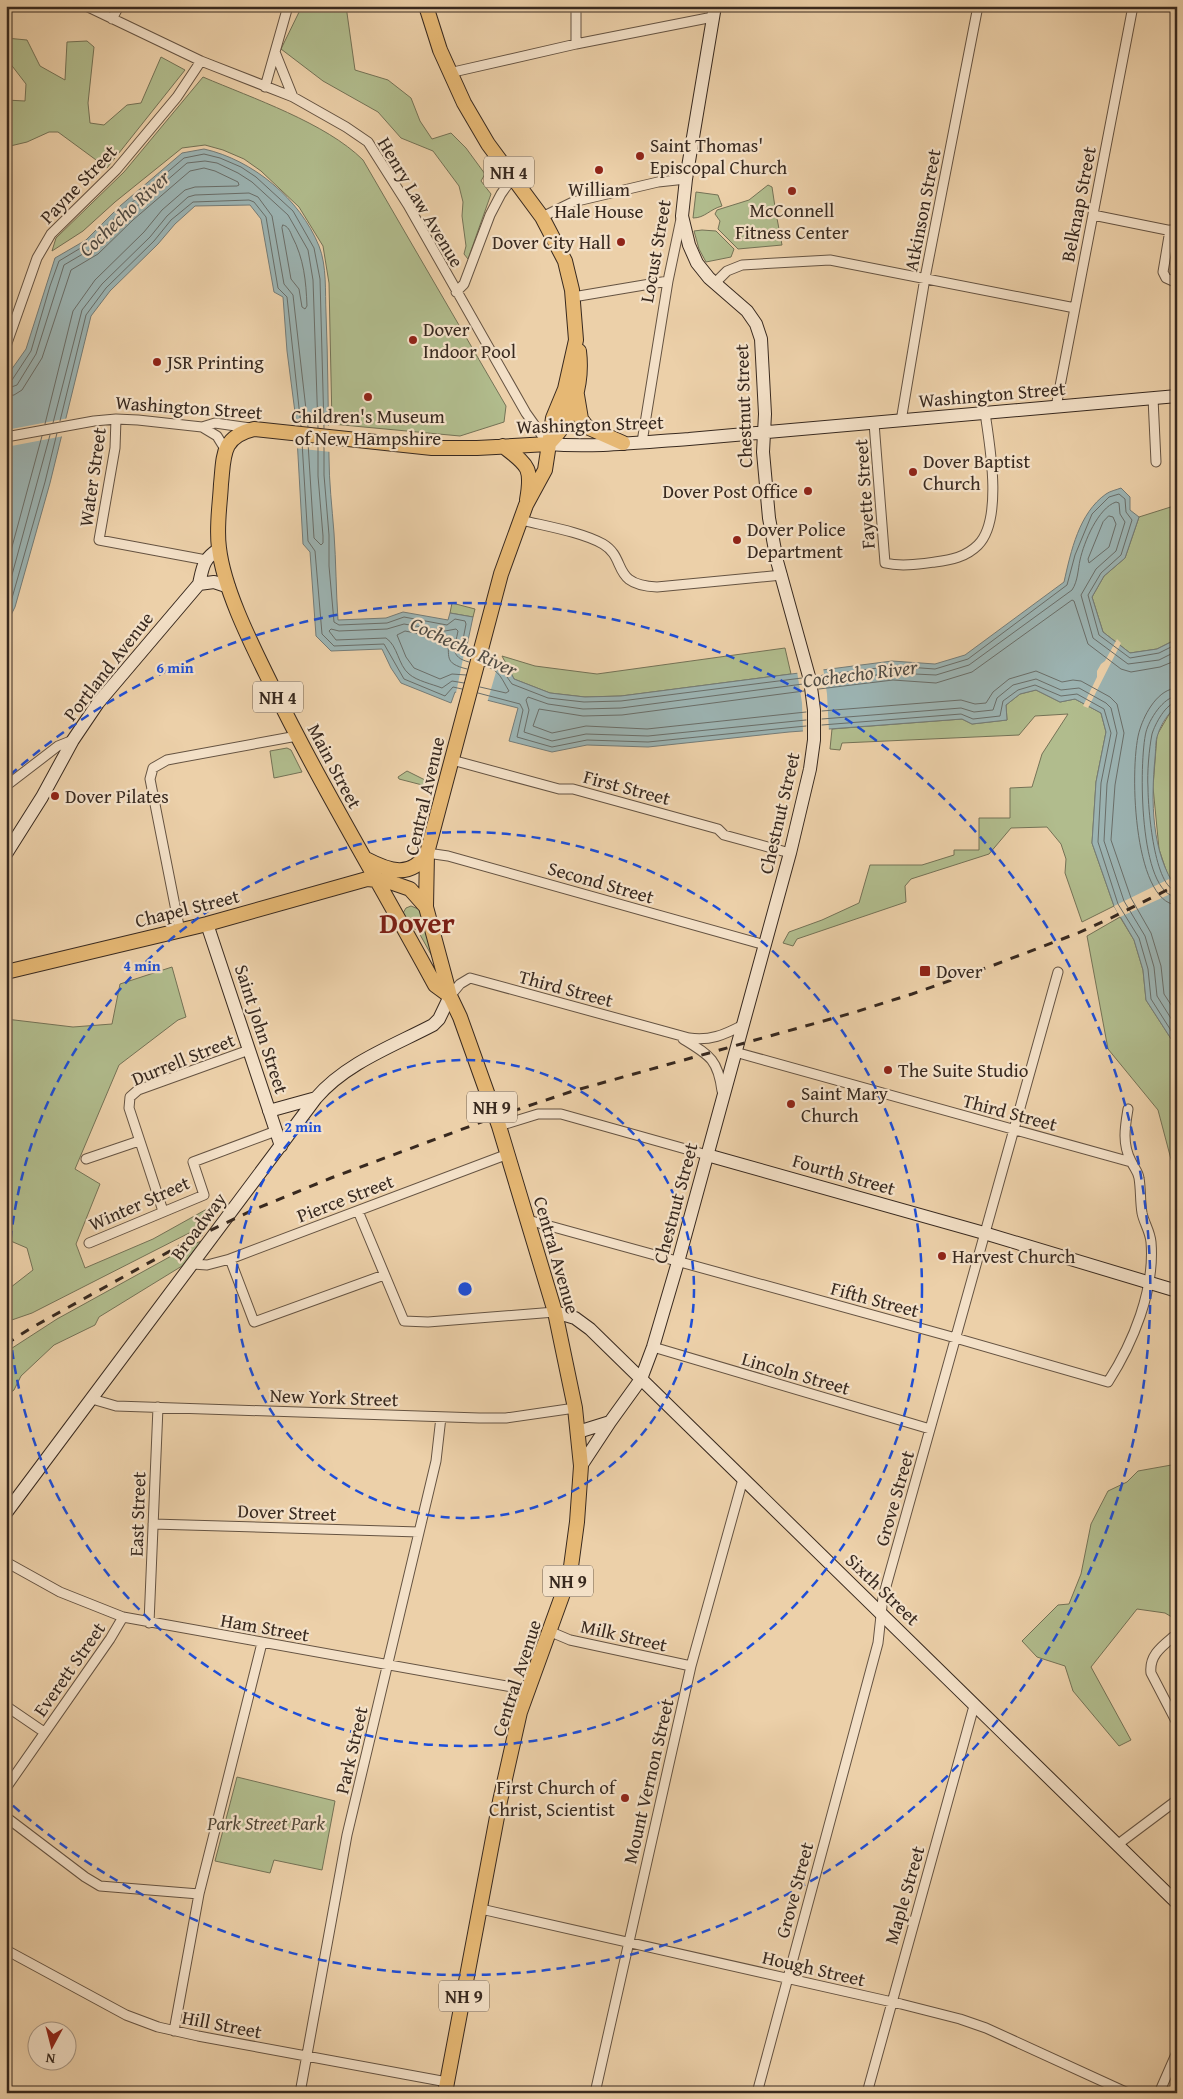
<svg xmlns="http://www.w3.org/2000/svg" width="1183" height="2099" font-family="'Gentium Book Plus',serif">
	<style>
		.green { fill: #b1bc8d; stroke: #747256 }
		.water { fill: #9cb4b3; stroke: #747c78 }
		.pier { fill: #ecd0a9 }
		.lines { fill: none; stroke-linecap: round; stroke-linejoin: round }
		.shore { stroke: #6a6e69; stroke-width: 1 }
		.street-casing { stroke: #655342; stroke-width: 11 }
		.secondary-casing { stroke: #38291f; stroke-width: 14 }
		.primary-casing { stroke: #38291f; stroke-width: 16 }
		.street { stroke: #f3e0c7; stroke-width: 9 }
		.secondary { stroke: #f3e0c7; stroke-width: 12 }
		.primary { stroke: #e6b874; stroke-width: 14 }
		.rail { stroke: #38291f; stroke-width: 3; stroke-dasharray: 9 9; stroke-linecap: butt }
		.ring { fill: none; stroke: #1d4ed8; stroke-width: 2.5; stroke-dasharray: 9 6 }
		.poi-dot { fill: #8f2418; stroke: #f3e0c7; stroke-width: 2 }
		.labels { text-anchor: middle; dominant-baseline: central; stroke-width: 4.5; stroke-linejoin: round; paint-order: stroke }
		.shield { fill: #f3e0c7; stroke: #706051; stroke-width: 1 }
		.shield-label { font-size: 18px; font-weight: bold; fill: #38291f }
		.poi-label { font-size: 19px; fill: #38291f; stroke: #f3e0c7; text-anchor: start }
		.street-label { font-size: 19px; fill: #38291f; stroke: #f3e0c7 }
		.park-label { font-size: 19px; font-style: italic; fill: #504635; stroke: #f3e0c7 }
		.water-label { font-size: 20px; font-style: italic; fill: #514c44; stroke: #f3e0c7 }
		.town-label { font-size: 29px; font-weight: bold; fill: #7a1f14; stroke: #f3e0c7 }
		.centre { fill: #1d4ed8; stroke: #f3e0c7; stroke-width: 2.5 }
		.ring-label { font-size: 15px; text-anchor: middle; font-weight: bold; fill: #1d4ed8; stroke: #f3e0c7; stroke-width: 4.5; stroke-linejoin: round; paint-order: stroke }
	</style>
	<rect width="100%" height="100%" fill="#ecd0a9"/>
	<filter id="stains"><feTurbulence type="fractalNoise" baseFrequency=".004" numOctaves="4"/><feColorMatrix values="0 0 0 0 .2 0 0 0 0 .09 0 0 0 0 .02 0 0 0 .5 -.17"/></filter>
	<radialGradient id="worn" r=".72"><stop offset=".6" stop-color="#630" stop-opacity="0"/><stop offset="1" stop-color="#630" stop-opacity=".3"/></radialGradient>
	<path class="green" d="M302,6H346L355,70L388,80L411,98L420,121L432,139L451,133L466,148L485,174L481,181L491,194L468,259L464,254L466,246L462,216L463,202L459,186L433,151L401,138L378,112L323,81L281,49Z
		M6,38L27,40L40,66L65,80L67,42L87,41L94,47L88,103L90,123L104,125L127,105L141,103L161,57L185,70L107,168L58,132H49L27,142L6,147V100L25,101L26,84L6,58Z
		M203,77C252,98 326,123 363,160L506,406L504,422L460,436L332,424L329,283L323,246L299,207L261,171L244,159L223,150L205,145L182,148L115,202L83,231L52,251L56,238L124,172Z
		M768,185L772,187L775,207L774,210L767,211V213H776L782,245L738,249L718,229L720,221L715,214L717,210L749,200Z
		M696,192L718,195L722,206C710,209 705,218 693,218Z
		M702,230L716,231L734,249L731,257L706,262L699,249L694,231Z
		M1177,505V639L1157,649L1130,653L1103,632L1092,597L1104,576L1125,558L1139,517Z
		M452,603L475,609L473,617L450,613Z
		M785,648L791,674L621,696L585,697L550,693L514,679L502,656L535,666L597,674Z
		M1036,690L1060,702L1075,699L1101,713L1106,732L1096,782L1092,843L1114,906L1082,922L1065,873L1066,859L1061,844L1047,827L1011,828L989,854L911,879L905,886L906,902L797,939L793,946L783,943L789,932L822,920L859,903L870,865H922L954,855V850H979V818H1010V788L1032,787L1042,754L1068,714L1035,716L1019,735L842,743L840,750L830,749L832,729L962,719L972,724L1007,720L1006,705L1020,694Z
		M1177,706V874L1169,879L1159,849L1153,787L1157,735L1171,711Z
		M287,748L291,750L302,772L274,778L270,751Z
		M407,771L429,782L430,787L399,779L398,777Z
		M411,906L421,910L433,958L418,931L408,925L403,913L406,908Z
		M1120,917L1134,940L1143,970L1146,1000L1177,1048V1182L1158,1110L1108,1049L1087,936Z
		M172,967L186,1017L178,1020L119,1065L75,1169L100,1184L76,1244L85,1268L153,1239L225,1199L199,1228L32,1313L6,1322V1291L33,1270L27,1248L6,1239V1019L73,1027L112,1024L120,984Z
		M201,1241L182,1266L99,1317L95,1325L54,1345L21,1376L14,1390L6,1396V1352L57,1319L184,1249Z
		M1177,1464V1620L1165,1613L1137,1609L1091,1667L1131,1740L1119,1746L1073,1691L1065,1666L1037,1657L1022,1641L1058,1605L1069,1604L1081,1574L1091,1524L1108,1491L1127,1482L1138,1471Z
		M237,1777L335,1801L322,1870L274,1860L270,1873L215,1861Z"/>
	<path class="water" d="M204,149C253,160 300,199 319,246C327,266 325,292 326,313C328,361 328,409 329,457C329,482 332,507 334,533C336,561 336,591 338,620L386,618L403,612L448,620L450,613L473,617L466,650C491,656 502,653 514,679L550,693L585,697L621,696L892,661L935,664L965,655L1064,582C1071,551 1079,513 1106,494C1110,491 1116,490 1121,488L1130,497V510L1139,517L1125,558L1104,576L1092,597L1103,632L1130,653L1157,649L1177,639V706C1169,712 1161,724 1158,734C1155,741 1156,750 1155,758C1151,800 1151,853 1177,889V1048L1146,1000L1143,970L1134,940L1114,906L1092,843L1096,782L1106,732L1101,713L1075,699L1060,702L1036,690L1020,694L1006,705L1007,720L972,724L962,719L789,732L648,747L587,745L552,752L509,741L518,708L455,692L451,703L401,683L391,668L382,649L331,651L316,636L310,552L303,544L296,420L287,351L283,297L274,292L261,219L250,205L195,206L175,224L158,244L110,291L91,316L50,483L15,607L6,625V397L9,373L26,349L55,258L86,240L120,206L182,153Z"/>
	<path class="pier" d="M69,418L64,436L6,447V430Z
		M294,422L332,426L331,452L294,448Z
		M1117,639L1121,643L1088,708L1083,706L1097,677V671L1101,664L1105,661Z
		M465,649L500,658L487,703L456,695L455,698Z
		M823,667L827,694L829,732L803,734L802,703L797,671Z
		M1169,879L1177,891L1120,917L1114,906Z"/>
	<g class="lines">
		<path class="shore" d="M283,225C288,226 290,231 292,236C304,259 306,281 307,306L305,309L302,307L299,289L291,279L282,228Z
			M6,382L12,380L31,351L50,286L59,261L89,243L123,210L184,158L204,154L220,158L241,167L256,177L293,211L314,248L320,279L324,428
			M6,389L17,385L36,354L64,265L93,248L128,214L187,163L205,161L217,163L238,173L252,182L288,215L308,250L313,280L318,428
			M6,396L14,395L22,390L42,358L71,270L98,254L133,220L190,171L204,168L215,171L238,182L239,185L237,186L195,187L185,190L162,210L144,232L95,280L73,311L45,424
			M60,421L86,315L106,288L154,241L171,220L193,202L249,200L254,202L266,217L278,288L287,297L301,426
			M53,423L82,310L102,284L150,237L167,216L188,197L195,195L249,193L258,197L272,216L284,284L293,295L308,427
			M302,442L308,541L315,551L322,634L334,646L384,644L404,679L445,696L453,687L462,689
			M308,443L314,538L321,545L323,543V536L318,476V444
			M324,445V475L329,535V566L334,622L339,625L387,623L404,617L447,625L455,619L465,621L466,624L461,650L463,654L471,656
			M1109,516L1113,517L1116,524L1109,547L1089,563L1088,559L1103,522Z
			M6,569L42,436
			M6,597L50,435
			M6,614L10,605L45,482L57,433
			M487,660L497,663L512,684L548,698L584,702L621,701L802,678
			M466,675L452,674L440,679L414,668L406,657L397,635L405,631L447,639C451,656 442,663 467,669
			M817,676L893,666L935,669L968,659L1067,585L1075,555L1092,514L1109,497L1119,494L1125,499L1126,512L1132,520L1121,555L1101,573L1088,595L1099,635L1130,658L1159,653L1177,644
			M818,682L893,673L936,675L969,665L1072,590C1078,581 1078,569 1080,560C1084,542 1098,508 1116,502L1119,503L1120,514L1125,522L1116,551L1096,569L1081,595L1093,638L1128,664L1159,660L1177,651
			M464,683L452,681L442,688C432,684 417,681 409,674C398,665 398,646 386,638L336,640L329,631L331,629L339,631L387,629L404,624L445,631L456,629L458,631C455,647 449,657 469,662
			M803,684L621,708L583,709L548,704L528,697L526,700L529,710L524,732L552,741L586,734L648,736L806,720
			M480,687L506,693L509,691C502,680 500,670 485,666
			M1177,688C1158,689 1145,713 1140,729C1129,760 1132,903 1177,905
			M819,689L893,680L936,683L972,672L1072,600L1074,601L1088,644L1121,669L1131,672L1160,667L1177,660
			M804,691L622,715L583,716L539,709L533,726L552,733L586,726L647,729L806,712
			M478,693L520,704L523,710L517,737L552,747L587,740L648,742L806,726
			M1177,696C1163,697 1149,720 1146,732C1139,760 1138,895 1177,897
			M1177,702C1166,703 1155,724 1152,734C1149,749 1147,773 1148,788C1148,807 1154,889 1177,891
			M822,711L961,700L975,704L986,703L993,692L1009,679L1036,671L1062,682L1073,680L1081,681L1110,697L1117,704L1124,733L1115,785L1111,840L1131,898L1151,933L1161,966L1164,994L1177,1014
			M822,719L961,708L974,712L993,710L997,698L1013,685L1036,679L1061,690L1079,688L1106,703L1111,708L1117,733L1107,784L1104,841L1124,901L1145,936L1154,967L1157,996L1177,1028
			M822,725L961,714L973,719L1000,716L1003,701L1018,690L1035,685L1061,696L1077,694L1104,709L1111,733L1101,783L1098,842L1118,904L1139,938L1148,969L1151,999L1177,1040"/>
		<defs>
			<path id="street" d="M86,6L201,61L293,97L346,127L368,142L408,205L526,413L548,444
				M112,19L119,6
				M576,44V6
				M275,52L293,97
				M449,73L576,44L713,17
				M265,87L288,6
				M1093,215L1177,232
				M542,217L573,202L658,182L686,179
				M1170,230L1163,272L1166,278L1177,283
				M715,283L727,271L742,265L830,260L1075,308
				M456,292L464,284L490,215L501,194L513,177
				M573,297L668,281
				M6,346L37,258L51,234L116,170L177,97L201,61
				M1153,398L1156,462
				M1056,407L1133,6
				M116,419L115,448L99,540L206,560
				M901,421L925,278L978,6
				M874,423L885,563C901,567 920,564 935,562C951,560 966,557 978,545C1003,520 990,446 985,413
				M202,427L217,436L225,449
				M6,437L94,421L116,419L138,420L202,427L215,423L250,428
				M642,442L668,281L681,219
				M521,520C545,526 582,532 603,544C628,559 610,585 657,587L782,575
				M452,760L559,789H573L718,829L724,835L790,853
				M6,786L58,746L73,740
				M427,853L448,856L765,945
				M180,931L150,779L153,768L167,760L297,736
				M450,996L460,984L470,978L689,1038C710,1041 724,1035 743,1025
				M683,1039C709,1055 718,1059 722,1091
				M735,1052L1131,1162
				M499,1126L538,1114H561L707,1155
				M86,1159L139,1141
				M163,1211L129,1108L130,1097L138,1090L249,1050
				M358,1211L404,1321L428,1322L555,1312
				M528,1220L945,1335L1108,1382C1133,1343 1155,1290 1151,1242C1150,1231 1144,1223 1142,1213C1140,1201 1141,1190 1139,1178C1138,1171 1134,1168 1131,1161C1122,1144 1125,1127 1128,1109
				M89,1243L204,1195L193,1162L276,1131
				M230,1259L254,1322L384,1275
				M193,1264L207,1265L230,1259L508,1154
				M653,1347L930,1429
				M92,1399L116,1406L479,1418H506L575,1408
				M153,1524L419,1532
				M6,1562L60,1592L123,1617L529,1690
				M149,1623L158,1407
				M551,1632L570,1640L691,1666
				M1173,1637C1161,1647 1149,1656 1151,1673L1177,1723
				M6,1706L44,1732
				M6,1788L110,1639L123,1617
				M6,1817L85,1877L100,1886L199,1894
				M1117,1845L1177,1800
				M481,1909L901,2004L960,2019L986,2028L1128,2093
				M6,1950L126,2015L158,2027L198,2036L447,2082
				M174,2031L199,1894L262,1643
				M300,2093L347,1835L436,1461L441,1417
				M595,2093L691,1666L743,1479
				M757,2093L878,1643L883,1597L1058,972
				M867,2093L974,1706
				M1159,2093L1177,2052"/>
			<path id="secondary" d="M548,444C595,448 643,442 689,439L1177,396
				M199,584L214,582L229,587
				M6,854L42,797L73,740L98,703L199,584C203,566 203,559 219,549
				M207,924L281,1146
				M269,1111L316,1098
				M707,1155L984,1233L1177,1291
				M555,1312L575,1318L590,1329L1177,1903
				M578,1432L610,1422
				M581,1466L610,1422L641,1379L653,1347L678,1262L790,853L810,769L814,740V710L810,680L777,561L769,518L763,452L765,414L761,339L756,324L747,311L709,278L697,263L689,245L682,216L686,179L715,6
				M6,1513L316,1098C346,1063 393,1046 433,1025L439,1019L450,996"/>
			<path id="primary" d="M426,6L440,50L464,103L488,144L542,217L565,261L572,290L576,340L565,389L553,418L545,470L526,505L501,574L427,853L426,907L450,996L460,1017L499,1126L555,1312L575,1408L581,1466L577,1522L570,1574L520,1712L500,1801L445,2093
				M577,395L581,419L587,427L623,443
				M548,444C573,421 583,383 579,351
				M503,446C527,465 533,466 527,500
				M366,859C389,871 411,879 427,853
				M6,972L207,924L367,879L387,881L410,889L426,907
				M450,996L435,985C381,885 322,788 272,686C253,647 224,591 219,548C216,527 220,505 221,484C224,456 221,437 254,429L432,448H477L548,444"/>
		</defs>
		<use href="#street" class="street-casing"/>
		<use href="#secondary" class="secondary-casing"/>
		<use href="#primary" class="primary-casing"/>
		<use href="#street" class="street"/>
		<use href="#secondary" class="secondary"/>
		<use href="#primary" class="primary"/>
		<path class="rail" d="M6,1344L31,1328L190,1240L253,1210L331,1178L495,1117L573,1091L852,1013L912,994L994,965L1078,933L1111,918L1177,885"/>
	</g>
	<g class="ring">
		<circle cx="465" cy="1289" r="229"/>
		<circle cx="465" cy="1289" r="457"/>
		<path d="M10 775A686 686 0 1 1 10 1803"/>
	</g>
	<g class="poi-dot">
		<circle cx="640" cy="156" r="5"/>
		<circle cx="599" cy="170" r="5"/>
		<circle cx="792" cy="191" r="5"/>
		<circle cx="621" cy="242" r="5"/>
		<circle cx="413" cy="340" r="5"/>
		<circle cx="157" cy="362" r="5"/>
		<circle cx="368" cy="397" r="5"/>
		<circle cx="913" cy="472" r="5"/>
		<circle cx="808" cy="491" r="5"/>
		<circle cx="737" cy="540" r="5"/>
		<circle cx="55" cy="796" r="5"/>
		<rect x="919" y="965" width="12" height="12" rx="2.5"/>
		<circle cx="888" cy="1070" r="5"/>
		<circle cx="791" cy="1104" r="5"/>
		<circle cx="942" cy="1256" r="5"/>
		<circle cx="625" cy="1798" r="5"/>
	</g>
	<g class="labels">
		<g class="shield">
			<rect x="484" y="156.5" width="50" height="31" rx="4"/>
			<rect x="253" y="681.5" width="50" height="31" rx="4"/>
			<rect x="467" y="1091.5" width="50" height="31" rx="4"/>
			<rect x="543" y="1565.5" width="50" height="31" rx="4"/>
			<rect x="439" y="1980.5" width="50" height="31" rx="4"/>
		</g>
		<g class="shield-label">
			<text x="509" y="172">NH 4</text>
			<text x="278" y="697">NH 4</text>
			<text x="492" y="1107">NH 9</text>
			<text x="568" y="1581">NH 9</text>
			<text x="464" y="1996">NH 9</text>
		</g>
		<g class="poi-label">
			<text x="650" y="145">Saint Thomas'<tspan x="650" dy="22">Episcopal Church</tspan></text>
			<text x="599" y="189" text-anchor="middle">William<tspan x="599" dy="22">Hale House</tspan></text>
			<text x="792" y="210" text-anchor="middle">McConnell<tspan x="792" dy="22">Fitness Center</tspan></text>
			<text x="611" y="242" text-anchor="end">Dover City Hall</text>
			<text x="423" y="329">Dover<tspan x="423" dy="22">Indoor Pool</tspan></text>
			<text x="167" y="362">JSR Printing</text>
			<text x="368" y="416" text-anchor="middle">Children's Museum<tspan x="368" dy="22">of New Hampshire</tspan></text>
			<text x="923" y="461">Dover Baptist<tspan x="923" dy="22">Church</tspan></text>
			<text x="798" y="491" text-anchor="end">Dover Post Office</text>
			<text x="747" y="529">Dover Police<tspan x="747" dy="22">Department</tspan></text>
			<text x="65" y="796">Dover Pilates</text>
			<text x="936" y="971">Dover</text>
			<text x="898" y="1070">The Suite Studio</text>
			<text x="801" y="1093">Saint Mary<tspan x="801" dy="22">Church</tspan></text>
			<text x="952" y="1256">Harvest Church</text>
			<text x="615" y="1787" text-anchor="end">First Church of<tspan x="615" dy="22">Christ, Scientist</tspan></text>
		</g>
		<g class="street-label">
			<text transform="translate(78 184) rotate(-46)">Payne Street</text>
			<text transform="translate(421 202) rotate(59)">Henry Law Avenue</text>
			<text transform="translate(1078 204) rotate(-79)">Belknap Street</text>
			<text transform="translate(922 210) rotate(-79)">Atkinson Street</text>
			<text transform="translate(655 251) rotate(-80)">Locust Street</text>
			<text transform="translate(992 394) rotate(-5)">Washington Street</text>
			<text transform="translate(743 406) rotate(-92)">Chestnut Street</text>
			<text transform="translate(189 407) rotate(4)">Washington Street</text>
			<text transform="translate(590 424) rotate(-2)">Washington Street</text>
			<text transform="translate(92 477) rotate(-82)">Water Street</text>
			<text transform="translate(864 494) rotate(-94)">Fayette Street</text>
			<text transform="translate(108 666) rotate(-52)">Portland Avenue</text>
			<text transform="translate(335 766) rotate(62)">Main Street</text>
			<text transform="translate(627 787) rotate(15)">First Street</text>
			<text transform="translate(424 796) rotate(-77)">Central Avenue</text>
			<text transform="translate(779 813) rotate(-77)">Chestnut Street</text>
			<text transform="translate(601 882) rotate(16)">Second Street</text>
			<text transform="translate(187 908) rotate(-14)">Chapel Street</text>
			<text transform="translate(566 988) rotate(15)">Third Street</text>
			<text transform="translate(262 1029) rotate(72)">Saint John Street</text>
			<text transform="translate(183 1059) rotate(-22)">Durrell Street</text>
			<text transform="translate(1010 1112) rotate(15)">Third Street</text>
			<text transform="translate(844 1174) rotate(16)">Fourth Street</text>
			<text transform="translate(345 1198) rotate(-21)">Pierce Street</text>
			<text transform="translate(139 1203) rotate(-24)">Winter Street</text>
			<text transform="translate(675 1203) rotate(-75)">Chestnut Street</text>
			<text transform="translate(198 1226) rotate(-53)">Broadway</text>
			<text transform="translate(557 1255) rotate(74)">Central Avenue</text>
			<text transform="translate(875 1299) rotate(15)">Fifth Street</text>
			<text transform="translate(796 1373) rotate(16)">Lincoln Street</text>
			<text transform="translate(334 1397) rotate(2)">New York Street</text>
			<text transform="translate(894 1498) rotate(-74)">Grove Street</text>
			<text transform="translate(287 1512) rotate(2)">Dover Street</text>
			<text transform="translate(137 1514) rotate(-88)">East Street</text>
			<text transform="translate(883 1589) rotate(44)">Sixth Street</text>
			<text transform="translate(265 1627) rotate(10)">Ham Street</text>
			<text transform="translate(624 1635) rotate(13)">Milk Street</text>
			<text transform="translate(69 1669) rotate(-55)">Everett Street</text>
			<text transform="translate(516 1678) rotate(-72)">Central Avenue</text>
			<text transform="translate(351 1750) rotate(-77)">Park Street</text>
			<text transform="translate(648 1781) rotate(-77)">Mount Vernon Street</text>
			<text transform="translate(794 1890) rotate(-75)">Grove Street</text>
			<text transform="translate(904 1895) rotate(-74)">Maple Street</text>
			<text transform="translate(814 1968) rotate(13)">Hough Street</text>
			<text transform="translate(222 2024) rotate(11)">Hill Street</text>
		</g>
		<g class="park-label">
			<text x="266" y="1823">Park Street Park</text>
		</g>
		<g class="water-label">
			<text transform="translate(124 213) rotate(-43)">Cochecho River</text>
			<text transform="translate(464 646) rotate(25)">Cochecho River</text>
			<text transform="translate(860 673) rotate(-7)">Cochecho River</text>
		</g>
		<g class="town-label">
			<text x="417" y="922">Dover</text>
		</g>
	</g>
	<circle cx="465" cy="1289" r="8" class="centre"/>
	<g class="ring-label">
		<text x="175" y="673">6 min</text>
		<text x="142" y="971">4 min</text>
		<text x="303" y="1132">2 min</text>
	</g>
	<rect width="1183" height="2099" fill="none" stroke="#ecd0a9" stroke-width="25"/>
	<rect x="8" y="8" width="1168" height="2084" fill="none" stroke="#38291f" stroke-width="2.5"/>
	<rect x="12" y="12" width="1158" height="2074" fill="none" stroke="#38291f"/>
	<g transform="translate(52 2046) rotate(187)"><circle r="24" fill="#f3e0c7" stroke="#a89784"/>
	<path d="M0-4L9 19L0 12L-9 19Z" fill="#8f2418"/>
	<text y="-8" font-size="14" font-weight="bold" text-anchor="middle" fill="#38291f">N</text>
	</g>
	<rect width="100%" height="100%" filter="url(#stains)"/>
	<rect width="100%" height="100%" fill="url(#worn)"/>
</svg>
